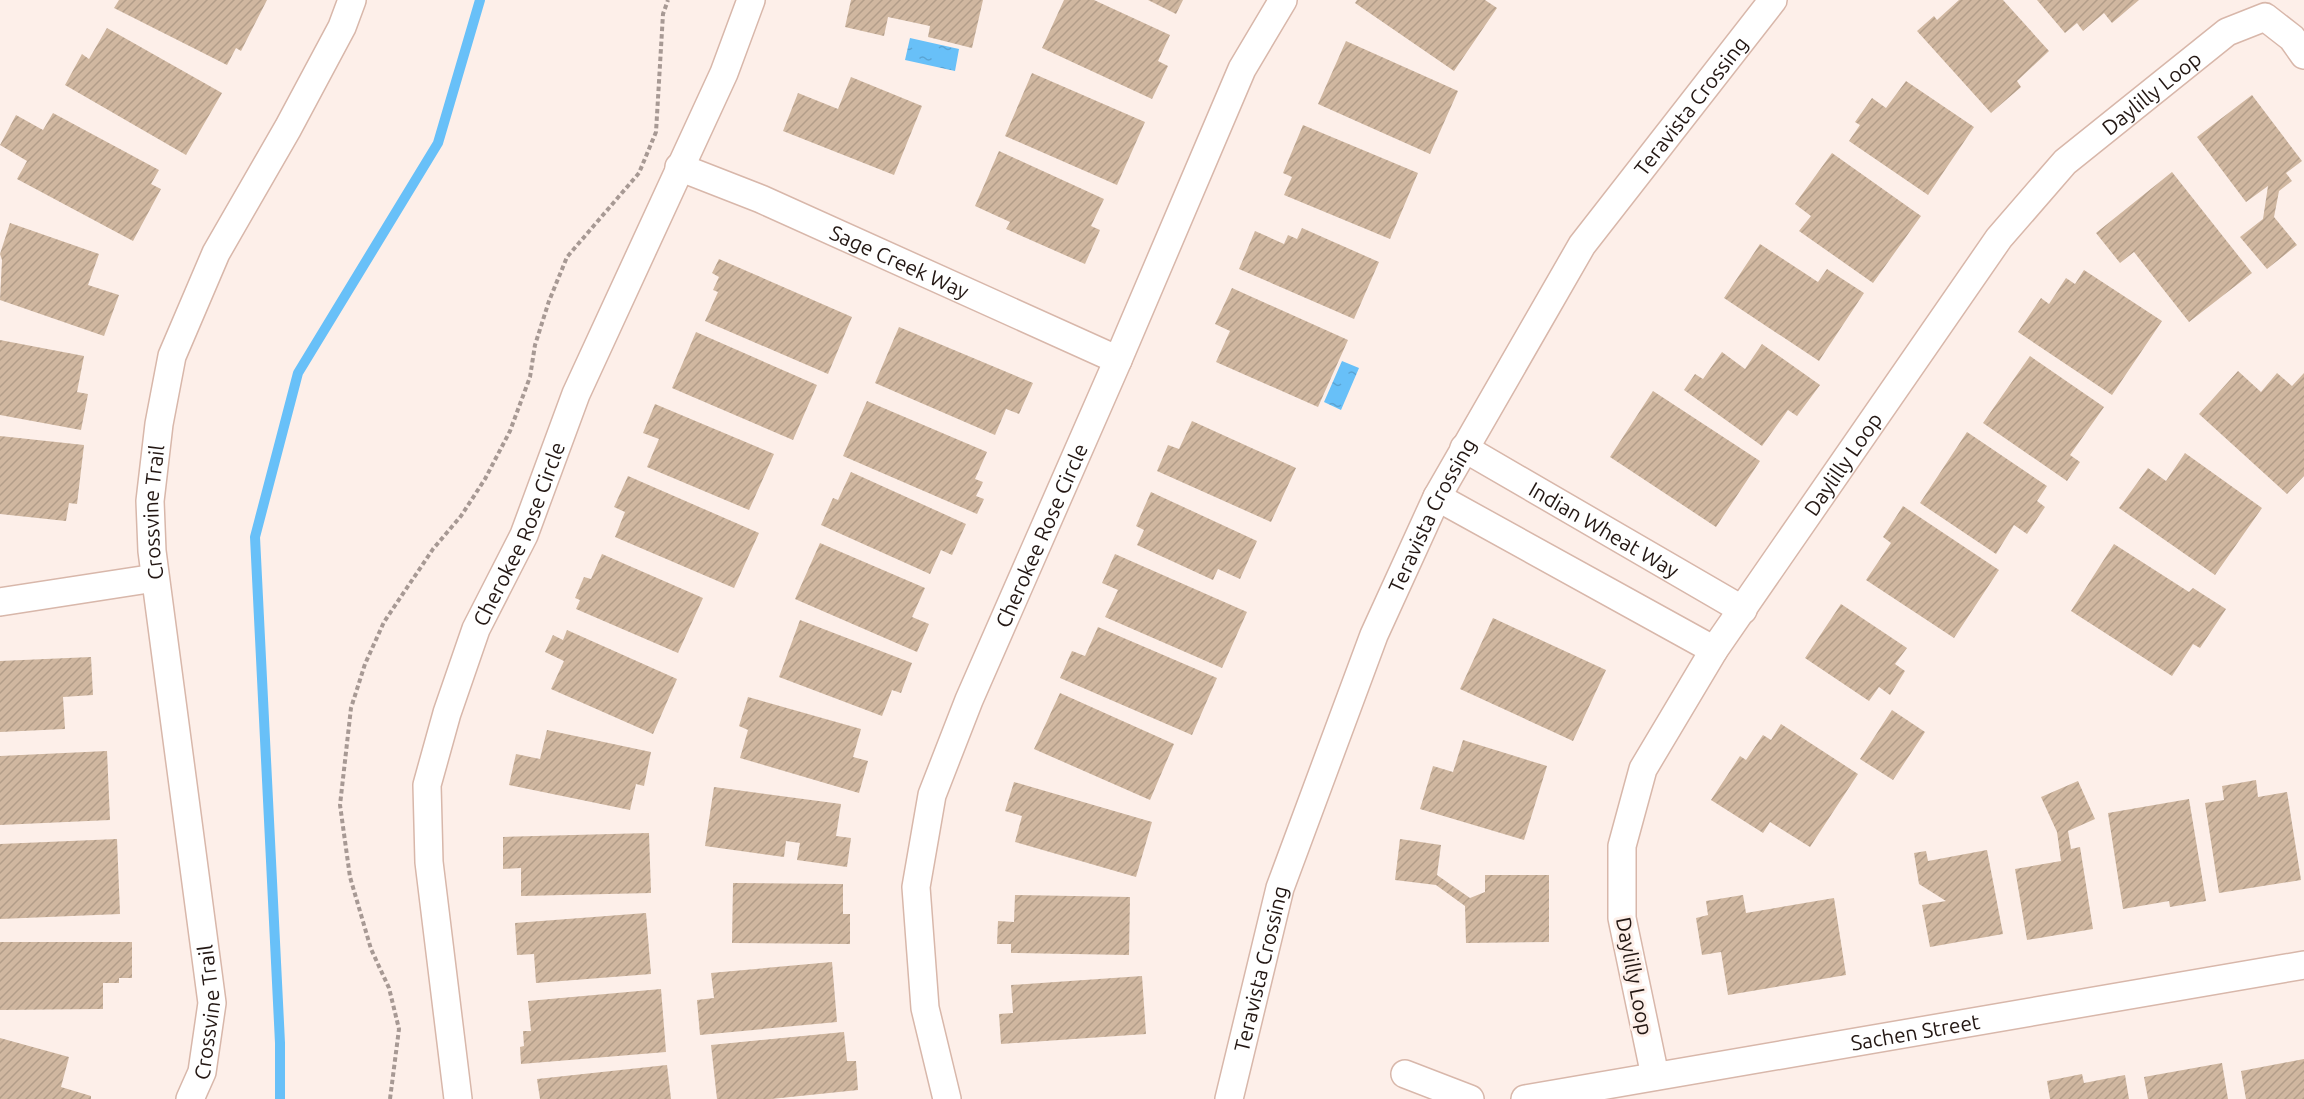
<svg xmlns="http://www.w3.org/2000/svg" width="2304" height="1099" font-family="Ubuntu,sans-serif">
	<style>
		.water { fill: url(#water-ripples) }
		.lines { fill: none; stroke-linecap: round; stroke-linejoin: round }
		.stream { stroke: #68c0f8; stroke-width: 10 }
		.building { fill: url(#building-hatch) }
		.minor-casing { stroke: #d8b7aa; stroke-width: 30 }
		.path { stroke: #a79994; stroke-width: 4; stroke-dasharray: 4.5 3; stroke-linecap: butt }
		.minor { stroke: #fff; stroke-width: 27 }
		.labels { text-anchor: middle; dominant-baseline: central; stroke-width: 6; stroke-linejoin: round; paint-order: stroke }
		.street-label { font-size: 21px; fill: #231713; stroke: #fdefe9 }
	</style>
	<defs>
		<pattern id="water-ripples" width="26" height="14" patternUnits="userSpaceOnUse" patternTransform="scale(1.5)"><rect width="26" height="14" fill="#68c0f8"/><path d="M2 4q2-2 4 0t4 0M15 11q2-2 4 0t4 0" fill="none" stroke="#5aa4d4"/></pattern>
		<pattern id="building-hatch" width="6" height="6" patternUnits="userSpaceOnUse" patternTransform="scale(1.5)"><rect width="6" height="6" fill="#d0b7a0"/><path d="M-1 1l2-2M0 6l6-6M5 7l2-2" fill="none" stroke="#b29d89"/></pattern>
	</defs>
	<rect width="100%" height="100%" fill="#fdefe9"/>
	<path class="water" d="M910,38L959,49L955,71L905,60Z
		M1342,361L1359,368L1341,410L1324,402Z"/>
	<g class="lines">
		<path class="stream" d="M280,1099V1043L255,537L298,373L438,143L480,0"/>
	</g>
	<path class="building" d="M119,0H267L241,51L236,48L227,65L114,8Z
		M851,0H983L972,48L928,37L930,26L888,17L884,36L845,27Z
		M1064,0H1094L1170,35L1158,61L1168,66L1152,99L1042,48Z
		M1148,0H1183L1176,14Z
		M1357,0H1485L1497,8L1454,71L1355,3Z
		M1959,0H2003L2049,51L2017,81L2021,87L1991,113L1917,31L1934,16L1937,20Z
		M2037,0H2139L2112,23L2104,13L2083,31L2077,23L2065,33Z
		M107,28L222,93L186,155L65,85L82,54L89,59Z
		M1346,41L1458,91L1430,154L1318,104Z
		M1032,73L1145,122L1117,185L1005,136Z
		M851,77L922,106L894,175L783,131L798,93L838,109Z
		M1906,81L1974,127L1928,195L1849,141L1860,125L1855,122L1872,98L1886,108Z
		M2252,95L2302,161L2286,173L2292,181L2279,191L2274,217L2297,245L2267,269L2240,237L2263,219L2268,186L2246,202L2197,137Z
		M53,113L159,170L151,184L161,189L133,241L17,179L27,161L0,145L16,115L43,130Z
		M1303,125L1418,173L1390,239L1284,195L1292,177L1283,173Z
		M999,151L1104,199L1091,226L1100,230L1085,264L1006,229L1010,222L975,206Z
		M1832,153L1921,216L1873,283L1799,231L1811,216L1795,204Z
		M2172,172L2252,273L2189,322L2134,252L2120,263L2096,233Z
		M10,223L99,254L88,285L119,295L104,336L0,300L2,260L0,254Z
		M1302,228L1379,262L1354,319L1239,269L1255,231L1284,244L1288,235L1297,239Z
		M1760,244L1818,282L1827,269L1864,293L1819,361L1724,298Z
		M719,259L852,317L828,374L705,321L718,292L713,290L719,277L712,273Z
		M2084,270L2162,321L2112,395L2018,332L2041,298L2049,304L2066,278L2075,284Z
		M1232,288L1348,340L1318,407L1216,362L1230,331L1215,324Z
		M899,327L1033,383L1019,414L1006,409L995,435L875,383Z
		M696,332L817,385L793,440L672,388Z
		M0,340L84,356L77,392L88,394L81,430L0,415Z
		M1762,344L1820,385L1797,416L1788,410L1762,446L1684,390L1695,374L1703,379L1722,352L1745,369Z
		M2030,356L2104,407L2070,455L2080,462L2067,481L1983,423Z
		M2238,371L2261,392L2277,373L2292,386L2304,373V476L2287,494L2199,414Z
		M1653,391L1760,461L1716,527L1610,457Z
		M867,401L987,452L975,479L983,482L976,496L984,499L977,514L843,456Z
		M655,404L774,454L749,510L647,467L659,439L643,433Z
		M1192,421L1296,468L1271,522L1157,471L1168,445L1179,449Z
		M1967,432L2047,486L2037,501L2045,507L2027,534L2014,525L1996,554L1920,503Z
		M0,436L84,445L77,504L69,503L66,521L0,514Z
		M2185,453L2262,508L2215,575L2119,508L2148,468L2166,481Z
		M851,472L966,524L952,555L941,550L930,574L821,525L833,498L838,500Z
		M628,476L759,533L734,588L615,537L625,512L614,507Z
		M1151,492L1257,541L1240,579L1218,569L1213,580L1137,545L1144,530L1136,526Z
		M1903,506L1999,570L1954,638L1866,580L1891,543L1883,537Z
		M820,543L925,588L912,617L929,624L917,652L795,599Z
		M2114,544L2189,592L2193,588L2226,609L2200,648L2193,644L2172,676L2071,611Z
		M602,554L703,598L678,653L576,609L580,600L575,598L584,577L591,579Z
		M1115,554L1247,612L1222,668L1105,617L1118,590L1102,583Z
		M1841,604L1907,648L1895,664L1905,671L1890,695L1879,687L1869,701L1805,658Z
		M1493,618L1606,670L1573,741L1460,689Z
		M800,620L912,663L901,693L892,690L882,716L779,677Z
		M1098,627L1217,678L1192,735L1060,678L1072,651L1085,656Z
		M567,630L677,679L653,734L551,689L564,661L545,652L553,635L563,640Z
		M91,657L93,695L63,697L65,729L0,732V661Z
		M1060,693L1174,744L1150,800L1034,749Z
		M748,697L861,729L853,757L868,761L859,793L740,758L748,730L739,726Z
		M1892,710L1925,732L1893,780L1860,759Z
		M1781,724L1858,774L1810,847L1770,822L1763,833L1711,800L1740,756L1746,760L1763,735L1771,740Z
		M547,730L651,752L644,786L636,784L630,810L509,785L516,754L540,759Z
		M1463,740L1547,766L1524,840L1420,809L1433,766L1453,772Z
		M107,751L110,820L0,825V756Z
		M2256,780L2258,797L2287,792L2301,880L2219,893L2205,803L2224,800L2222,786Z
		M2078,781L2095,819L2068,831L2071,849L2080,847L2093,929L2027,940L2015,869L2061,861L2057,832L2041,797Z
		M1014,782L1152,822L1136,877L1015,842L1022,816L1005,811Z
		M714,787L841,804L836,836L851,838L847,867L797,860L800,843L786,841L784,857L705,846Z
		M2189,799L2206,901L2170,907L2169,901L2123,909L2108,813Z
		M649,833L651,893L521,896V868L503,869V837Z
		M117,839L120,914L0,919V844Z
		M1400,839L1441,845L1437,875L1470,898L1485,892V875H1549V942L1466,943L1465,906L1436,885L1395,880Z
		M1987,850L2003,934L1930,947L1922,905L1946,901L1919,884L1914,853L1926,851L1928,861Z
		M733,883L843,884V914H850V944L732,943Z
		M1015,895L1130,897L1129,955L1011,953V944H997L998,921L1014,922Z
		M1743,895L1746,913L1834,898L1846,975L1728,995L1721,952L1702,955L1696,918L1708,915L1706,901Z
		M646,913L651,974L536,983L534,954L517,955L515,923Z
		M0,942H132V978H119V983H103V1009L0,1010Z
		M832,962L837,1022L700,1035L697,1000L714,998L711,973Z
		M1142,976L1146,1034L1001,1044L999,1014L1013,1013L1011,985Z
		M661,989L666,1052L521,1064L520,1047L524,1046L523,1031H531L528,1001Z
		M844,1032L847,1061H856L858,1090L771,1099H717L711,1045Z
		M0,1038L69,1057L61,1087L91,1096V1099H0Z
		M2304,1059V1099H2246L2241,1071Z
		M2222,1063L2228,1099H2148L2144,1077Z
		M667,1065L671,1099H540L537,1079Z
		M2082,1074L2084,1083L2125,1075L2129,1099H2050L2047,1081Z"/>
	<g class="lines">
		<defs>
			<g id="minor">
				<path id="s1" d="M679,167L761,199L1118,360"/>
				<path id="s2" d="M1464,448L1743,610"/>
				<path d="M1437,497L1714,650"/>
				<path d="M0,602L155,578"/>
				<path d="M1405,1074L1470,1099"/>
				<path id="s3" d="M1655,1076L1622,918V846L1643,769L1714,650L1999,238L2065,162L2227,32L2265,17L2292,38L2304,55"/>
				<path id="s4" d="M190,1099L202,1072L212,1003L152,551L150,501L159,424L172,356L216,253L288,128L342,27L352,0"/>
				<path id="s5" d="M458,1099L429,862L427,785L447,713L476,629L524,535L576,394L724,73L751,0"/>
				<path id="s6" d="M947,1099L925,1008L916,887L932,795L969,700L1118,360L1242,69L1283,0"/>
				<path id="s7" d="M1229,1099L1280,888L1374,635L1437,497L1582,245L1773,0"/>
				<path id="s8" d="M1525,1099L2304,965"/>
			</g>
		</defs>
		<use href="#minor" class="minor-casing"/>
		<path class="path" d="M390,1099L399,1029L389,988L371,949L350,877L340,805L351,708L365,664L384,622L433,549L461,516L485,479L510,431L530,377L535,345L549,301L567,257L639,173L656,132L663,14L668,0"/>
		<use href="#minor" class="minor"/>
	</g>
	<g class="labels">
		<g class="street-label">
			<text stroke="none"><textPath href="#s3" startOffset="1164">Daylilly Loop</textPath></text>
			<text stroke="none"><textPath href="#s7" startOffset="1106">Teravista Crossing</textPath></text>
			<text stroke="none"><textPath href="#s1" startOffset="240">Sage Creek Way</textPath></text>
			<text stroke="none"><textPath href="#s3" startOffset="678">Daylilly Loop</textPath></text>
			<text stroke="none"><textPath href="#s4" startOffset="594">Crossvine Trail</textPath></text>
			<text stroke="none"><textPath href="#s7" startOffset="620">Teravista Crossing</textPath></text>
			<text stroke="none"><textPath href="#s2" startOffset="162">Indian Wheat Way</textPath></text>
			<text stroke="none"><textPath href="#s5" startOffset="584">Cherokee Rose Circle</textPath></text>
			<text stroke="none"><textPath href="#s6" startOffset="590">Cherokee Rose Circle</textPath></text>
			<text stroke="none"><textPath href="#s7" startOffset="134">Teravista Crossing</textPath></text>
			<text transform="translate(1635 976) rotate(79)">Daylilly Loop</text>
			<text stroke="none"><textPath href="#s4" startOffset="90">Crossvine Trail</textPath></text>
			<text stroke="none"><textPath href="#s8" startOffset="396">Sachen Street</textPath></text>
		</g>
	</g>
</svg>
